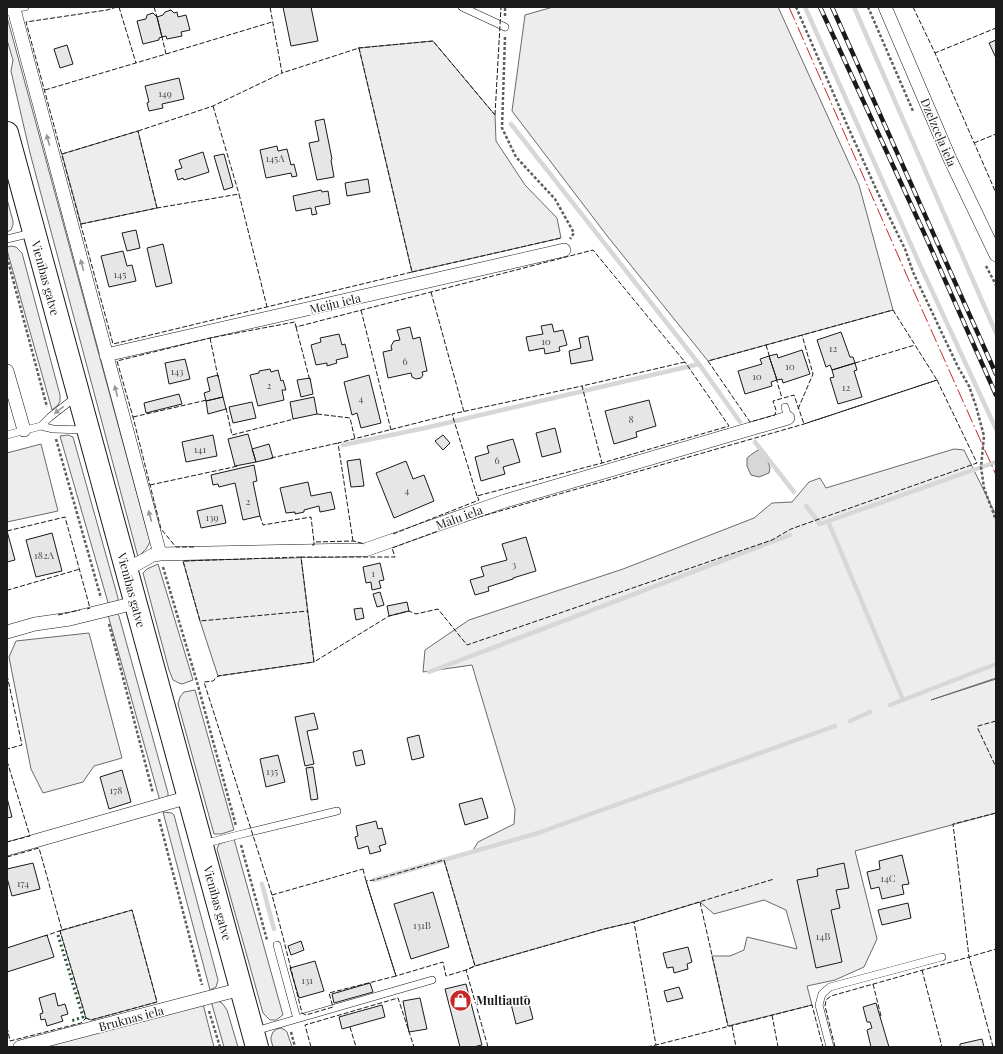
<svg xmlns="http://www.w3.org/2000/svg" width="1003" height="1054" font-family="'Playfair Display',serif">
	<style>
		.built { fill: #ededed; stroke: #6a6a6a }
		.water { fill: #d7d7d7; stroke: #6a6a6a }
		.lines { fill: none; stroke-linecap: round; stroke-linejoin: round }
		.stream { stroke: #d7d7d7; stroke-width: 4.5 }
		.building { fill: #e6e6e6; stroke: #1a1a1a }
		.service-casing { stroke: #1a1a1a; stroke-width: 8 }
		.minor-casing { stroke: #1a1a1a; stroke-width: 14 }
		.trunk-casing { stroke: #1a1a1a; stroke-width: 24 }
		.path { stroke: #5f5f5f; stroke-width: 2.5; stroke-dasharray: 3 2; stroke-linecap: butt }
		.service { stroke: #fff; stroke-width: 7 }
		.minor { stroke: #fff; stroke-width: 13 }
		.trunk { stroke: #fff; stroke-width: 22 }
		.rail-casing { stroke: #1a1a1a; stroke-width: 4.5 }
		.rail { stroke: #fff; stroke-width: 3; stroke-dasharray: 9; stroke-linecap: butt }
		.hedge { stroke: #2b5a34; stroke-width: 3; stroke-dasharray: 2 3; stroke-linecap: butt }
		.fence { stroke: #1a1a1a; stroke-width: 1; stroke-dasharray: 5 2; stroke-linecap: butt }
		.power { stroke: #c62828; stroke-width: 1; stroke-dasharray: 14 3 2 3; stroke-linecap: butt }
		.oneway { fill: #989898 }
		.labels { text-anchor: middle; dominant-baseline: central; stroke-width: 3; stroke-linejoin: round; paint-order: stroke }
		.number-label { font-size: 10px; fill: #4d4d4d }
		.street-label { font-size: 12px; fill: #1a1a1a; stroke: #fff }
		.poi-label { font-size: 12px; font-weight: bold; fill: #1a1a1a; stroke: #fff; text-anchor: start }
	</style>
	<rect width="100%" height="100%" fill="#fff"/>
	<path class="built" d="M553,7H778L859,185L893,310L708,361L608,237L512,111L525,15Z
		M7,17L150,542L146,549L138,557L30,153L11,71L13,60L7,40Z
		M433,41L495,115L496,141L525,185L557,218L561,238L412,272L359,48Z
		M138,131L157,208L81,224L62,154Z
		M7,199L13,221V225L11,230L7,232Z
		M11,246L16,247L22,253L60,395V401L58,405L52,410L7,250V247Z
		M68,435L73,437L118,598V603L109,606L60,436Z
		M41,444L58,511L7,522V453Z
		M954,449L964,450L996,515V678L931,700L996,679V813L855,851L877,939L864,967L835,980L807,986L812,1005L728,1026L712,956H730L744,950L747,937L797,949L786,910L764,900L714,914L700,902L634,922L604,929L475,966L444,860L472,852L478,842L514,824L515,809L472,665L423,672L425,650L469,620L623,569L754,518L772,503L792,502L809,482L820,478L826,488Z
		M301,557L314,662L218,676L200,621L183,561Z
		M158,564L193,680L182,684L179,683L173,680L169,670L143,573L147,569Z
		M117,613L119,616L168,793V796L166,798L160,801L108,615Z
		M89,633L122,758L94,766L83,782L43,793L31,769L9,657L16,641Z
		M195,690L234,830L221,834H214L178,704L180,697L184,692Z
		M163,812L172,813L174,815L218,980L216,987L210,990Z
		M234,839L283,1015L276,1020H270L263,1013L217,849L219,844Z
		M132,910L157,1002L91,1020L86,1018L60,931Z
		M211,1001H218L222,1003L227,1010L238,1047H224Z
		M203,1004L214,1047H44Z
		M281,1028L285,1030L287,1032L292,1047H273L271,1040V1037L273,1032L277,1029Z"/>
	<path class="water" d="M758,450L765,452L770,468L769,473L759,477L751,475L747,466V458L752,454Z"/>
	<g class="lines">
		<path class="stream" d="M805,7L920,265L996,429
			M854,7L996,333
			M511,124L699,364L740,422
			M755,442L794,492
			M343,445L425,428L699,364
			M806,506L820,524L996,462
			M828,521L903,700
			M429,672L790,535
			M890,705L996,664
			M850,721L870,712
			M374,880L538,833L835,726
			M262,884L274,929"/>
	</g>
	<path class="building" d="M283,7H311L318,41L291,46Z
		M171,10L174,13L177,12L178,17L186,15L190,30L181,32L182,36L167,39L166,36L162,37L157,17L163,15L165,12Z
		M153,13L157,17L162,37L159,38V40L143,44L137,21L146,19L147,15Z
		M996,40V58L989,43Z
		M67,45L73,64L60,68L54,49Z
		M179,78L184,99L162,104L163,108L149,111L147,103L149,102L145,86Z
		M324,119L332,159L331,160L334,177L317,180L309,143L319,141L315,121Z
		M277,146L278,151L287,149L291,165L294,164L297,176L292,177L291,173L266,178L260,150Z
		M203,152L209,172L184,180L183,178L178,180L175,170L182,168L179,160Z
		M224,154L233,187L224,190L214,156Z
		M368,179L370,192L347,196L345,183Z
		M321,190L322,192L328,191L330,204L315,207L317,214L312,215L311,208L296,211L293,196Z
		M136,230L140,248L127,251L122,233Z
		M163,244L172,283L156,287L147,248Z
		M123,251L127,266L132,265L136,281L109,287L101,256Z
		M552,324L554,332L563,330L567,345L559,347L560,351L545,354L544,348L529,351L526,337L543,334L541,326Z
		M410,327L413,339L420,337L427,371L422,372L423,375L421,378L416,379L412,377L411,373L388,378L383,352L392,350L391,346L394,341L400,340L397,330Z
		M841,332L850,357H853L855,363L832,370L830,365L826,367L817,340Z
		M339,334L342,345L345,344L348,357L336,360L337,363L327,366V363L316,365L311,345L321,342L320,338Z
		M588,336L593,360L571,364L569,351L581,348L579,338Z
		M802,350L810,374L783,383L782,379L777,380L769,356L777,354L778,358Z
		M769,356L777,380L771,382L772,386L745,394L738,371L762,364L760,359Z
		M185,359L190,379L169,384L165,363Z
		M855,363L857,370L854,371L862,397L838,404L830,378L834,377L832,370Z
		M270,369L271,372L278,370L281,381L283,380L286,390H282L284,400L258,406L250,375L259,373V371Z
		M218,375L223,397L206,401L204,393L210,391L207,378Z
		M369,375L381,423L361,428L357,413L352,415L344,382Z
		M310,378L313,394L301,397L297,380Z
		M179,394L182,404L146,413L144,403Z
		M223,397L226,409L208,414L206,401Z
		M314,397L317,414L293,419L290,402Z
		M649,400L656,426L636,432L637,437L614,444L605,411Z
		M252,402L256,418L233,423L229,407Z
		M555,428L561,452L542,457L536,433Z
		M248,434L256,462L235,466L228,439Z
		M213,435L217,456L186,462L182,442Z
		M443,435L450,443L443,450L435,441Z
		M513,439L520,462L503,467L505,474L481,481L475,457L489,453L487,446Z
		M269,444L273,458L256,462L252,449Z
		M360,459L364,486L351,487L347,461Z
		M406,461L413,479L424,475L434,501L394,518L376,473Z
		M254,465L257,481L253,482L260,516L243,520L235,483L219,487L218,484L213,485L211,475Z
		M308,482L311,496L331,492L335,509L320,512L319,506L304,510V512L295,514V512L286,513L280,488Z
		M222,505L226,523L201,528L197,511Z
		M7,531L15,560L7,562Z
		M52,533L62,571L36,577L26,540Z
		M526,537L536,571L513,578V579L488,587L489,591L475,595L470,580L484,576L481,567L507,560L502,544Z
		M380,563L384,580L379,581L381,588L372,590L371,582L366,583L363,567Z
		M380,592L384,605L377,607L373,594Z
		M407,602L409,611L389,616L387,606Z
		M362,608L364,618L356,620L354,609Z
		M314,713L318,729L307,731L314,764L305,766L295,717Z
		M419,735L424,757L412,760L407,738Z
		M362,750L365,764L356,766L353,752Z
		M278,755L285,782L266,787L260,759Z
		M313,767L318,799L311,800L306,768Z
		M122,770L131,802L109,809L100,777Z
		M7,798L12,817L7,818Z
		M482,798L488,818L465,825L459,804Z
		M376,821L378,829L382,828L386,844L379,846L381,851L370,854L368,846L358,849L355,837L358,836L356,826Z
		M902,855L909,884L902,885L904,894L882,899L879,887L871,889L867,872L880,869L879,861Z
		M33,863L40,889L12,896L7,878V869Z
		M844,863L849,888L836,890L840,908L831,910L842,962L816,968L797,880L818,876L817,869Z
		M433,892L449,947L411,959L394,904Z
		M908,903L911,918L882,925L878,910Z
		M47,935L54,957L7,972V948Z
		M301,941L304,950L291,955L288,946Z
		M688,947L692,962L687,964L688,969L674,973L673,967L667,968L663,953Z
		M315,961L324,991L299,998L290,968Z
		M370,983L373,992L334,1003L332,994Z
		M466,984L482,1045L473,1047H460L445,989Z
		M679,987L683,998L667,1002L664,991Z
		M55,993L58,1006L65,1004L68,1014L61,1016L63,1021L47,1026L45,1019L41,1020L40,1014L43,1013L39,998Z
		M527,996L533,1019L516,1024L510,1000Z
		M420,998L427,1029L409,1032L403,1001Z
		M876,1003L889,1047H871L867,1030L872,1028L870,1022H867L863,1007Z
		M382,1005L385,1017L342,1029L339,1017Z
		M982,1039L984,1047H960V1044Z"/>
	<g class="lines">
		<defs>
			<path id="service" d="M462,7L505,27
				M14,8L25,7
				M7,239L32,233
				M785,407L788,418
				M41,426L53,429L86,430
				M7,435L41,426L50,417L77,396
				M203,844L238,835L337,811
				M277,945L297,1019
				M255,1031L432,980
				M830,1047L819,1005L822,994L830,987L942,957"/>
			<path id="minor" d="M885,7L950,159L996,255
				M7,9L14,8L16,17L160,554
				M106,355L564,250
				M7,371L24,430
				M126,570L153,555L160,554L355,550H365L505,501L788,418
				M7,632L35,624L70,619L135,603
				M7,849L189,797
				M20,1047L241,989"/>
			<path id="trunk" d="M7,133L257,1047"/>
		</defs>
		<use href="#service" class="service-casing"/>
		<use href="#minor" class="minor-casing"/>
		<use href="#trunk" class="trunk-casing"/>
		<path class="path" d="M796,7L848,127L882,202L905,249L913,272L958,367L969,386L976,406L984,436L981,467L984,488L996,520
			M868,7L913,111
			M505,16V7
			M505,37L502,128L516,157L555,199L574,233L570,239
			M7,257L47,407
			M986,266L996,285
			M56,439L101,598
			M163,567L197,682L236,826
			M109,624L153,793
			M159,819L202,985
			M241,845L267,940
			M209,1011L220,1047
			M291,1032L295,1047"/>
		<use href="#service" class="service"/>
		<use href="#minor" class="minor"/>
		<use href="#trunk" class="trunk"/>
		<defs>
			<path id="rail" d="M820,7L925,235L996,395
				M832,7L996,374"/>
		</defs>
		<use href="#rail" class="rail-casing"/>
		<use href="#rail" class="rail"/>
		<path class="hedge" d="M58,935L83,1017L71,1021"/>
		<path class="fence" d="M117,7L107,10L26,22L113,344L412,272L359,48L282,73L270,7
			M119,7L136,63
			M154,7L157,17
			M913,7L935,53L996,193
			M358,48L433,41L495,115
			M935,52V53L996,28
			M166,54L272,22
			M45,90L166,54L162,37
			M213,106L239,194
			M495,115L501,7
			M138,131L213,106L282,73
			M974,143L996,134
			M62,154L138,131L157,208
			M81,224L157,208L239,194L267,307
			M412,272L561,238
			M431,292L464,412
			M361,310L391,430
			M893,310L937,380L804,424L794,395L773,401L776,410L775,415L750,422L708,361Z
			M296,327L310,381
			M210,338L218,377
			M766,345L770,358
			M855,363L915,345
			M776,378L782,398
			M937,380L977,463L791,529L772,540L467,645L438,609L416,614L409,611L389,616L314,662L301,557H395L392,548L465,521L804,424Z
			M226,408L232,435L294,419
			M798,409L813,374L802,335
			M317,414L350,418L355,439
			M133,417L207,400
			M271,458L338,443
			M150,485L238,466
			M477,496L452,414L582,386
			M260,516L263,525L311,517L314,542
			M7,531L65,517L90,608L87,609
			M393,534L479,500L477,496L602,463L729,426L685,362
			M353,541L338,443L452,414
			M312,545H314V542L353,541L365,544
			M194,547H176L161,529L133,417L117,361L210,338L295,322L296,327L593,250L685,362L582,386L602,463
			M301,557L183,561L200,621L308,611
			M7,589L8,590L80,569
			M58,615L80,610
			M7,675L22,745L7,749
			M996,721L978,726V729L996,767
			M7,761L30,836L7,842
			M7,857L39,848L62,930L45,936
			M444,860L475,966L466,970L446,976L443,962L396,976L366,881L374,880Z
			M363,869L366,881L396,976L329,993L333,1007L306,1015L302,1013L283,937L272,895Z
			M272,895L204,682L213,681L218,676L314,662
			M700,902L728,1026
			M634,922L774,879
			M62,930L132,910L157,1002L91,1020L86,1018
			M922,970L942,1047
			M873,984L881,1016
			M772,1015L778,1047
			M732,1026L736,1047
			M7,1027L10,1041L81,1023L86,1018L60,931
			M350,1027L356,1047
			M311,1047L305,1025L398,998L414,1047
			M488,1047L466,970L475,966L604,929L634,922L656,1045L812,1005L823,1047
			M647,1047L656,1045
			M835,1047L825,1006L826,1000L831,996L969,957L953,824L996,813
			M993,1047L969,957L996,949"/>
		<path class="power" d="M789,7L911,285L996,475"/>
	</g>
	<defs><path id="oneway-solid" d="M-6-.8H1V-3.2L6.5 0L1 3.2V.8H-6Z"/></defs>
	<g class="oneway">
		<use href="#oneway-solid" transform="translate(48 140) rotate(-105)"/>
		<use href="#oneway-solid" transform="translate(82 265) rotate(-105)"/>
		<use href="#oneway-solid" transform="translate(116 391) rotate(-105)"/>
		<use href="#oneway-solid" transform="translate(59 410) rotate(142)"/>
		<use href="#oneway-solid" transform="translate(150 516) rotate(-105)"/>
	</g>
	<defs>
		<symbol id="shop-disc" viewBox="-11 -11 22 22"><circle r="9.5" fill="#c62828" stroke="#fff"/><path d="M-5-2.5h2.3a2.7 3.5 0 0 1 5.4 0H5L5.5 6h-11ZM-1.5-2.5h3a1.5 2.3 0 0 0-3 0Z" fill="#fff"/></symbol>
	</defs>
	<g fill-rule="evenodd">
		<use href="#shop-disc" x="448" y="988" width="25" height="25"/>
	</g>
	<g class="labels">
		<g class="number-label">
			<text x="165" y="93">149</text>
			<text x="275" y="158">145A</text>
			<text x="120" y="274">145</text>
			<text x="546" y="341">10</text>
			<text x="833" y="348">12</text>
			<text x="405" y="361">6</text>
			<text x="790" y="366">10</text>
			<text x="177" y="371">143</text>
			<text x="757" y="376">10</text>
			<text x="269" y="385">2</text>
			<text x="846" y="387">12</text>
			<text x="361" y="398">4</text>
			<text x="631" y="419">8</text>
			<text x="200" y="449">141</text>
			<text x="497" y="460">6</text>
			<text x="407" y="490">4</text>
			<text x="248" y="501">2</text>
			<text x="212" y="517">139</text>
			<text x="44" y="555">182A</text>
			<text x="514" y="564">3</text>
			<text x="373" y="573">1</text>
			<text x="272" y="771">135</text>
			<text x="116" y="790">178</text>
			<text x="888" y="878">14C</text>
			<text x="23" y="883">174</text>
			<text x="422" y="925">131B</text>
			<text x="823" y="936">14B</text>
			<text x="307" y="980">131</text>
		</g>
		<g class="street-label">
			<text transform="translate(939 132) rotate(67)">Dzelzceļa iela</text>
			<text transform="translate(46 278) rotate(75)">Vienības gatve</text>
			<text transform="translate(335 303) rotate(-13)">Meiju iela</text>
			<text transform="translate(459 517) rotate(-20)">Mālu iela</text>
			<text transform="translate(132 590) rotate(75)">Vienības gatve</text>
			<text transform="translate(218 903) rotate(75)">Vienības gatve</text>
			<text transform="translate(131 1018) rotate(-15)">Bruknas iela</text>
		</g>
		<g class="poi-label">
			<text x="476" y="1000">Multiauto</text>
		</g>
	</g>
	<rect width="1003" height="1054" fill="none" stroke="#1a1a1a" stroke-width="16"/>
</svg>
